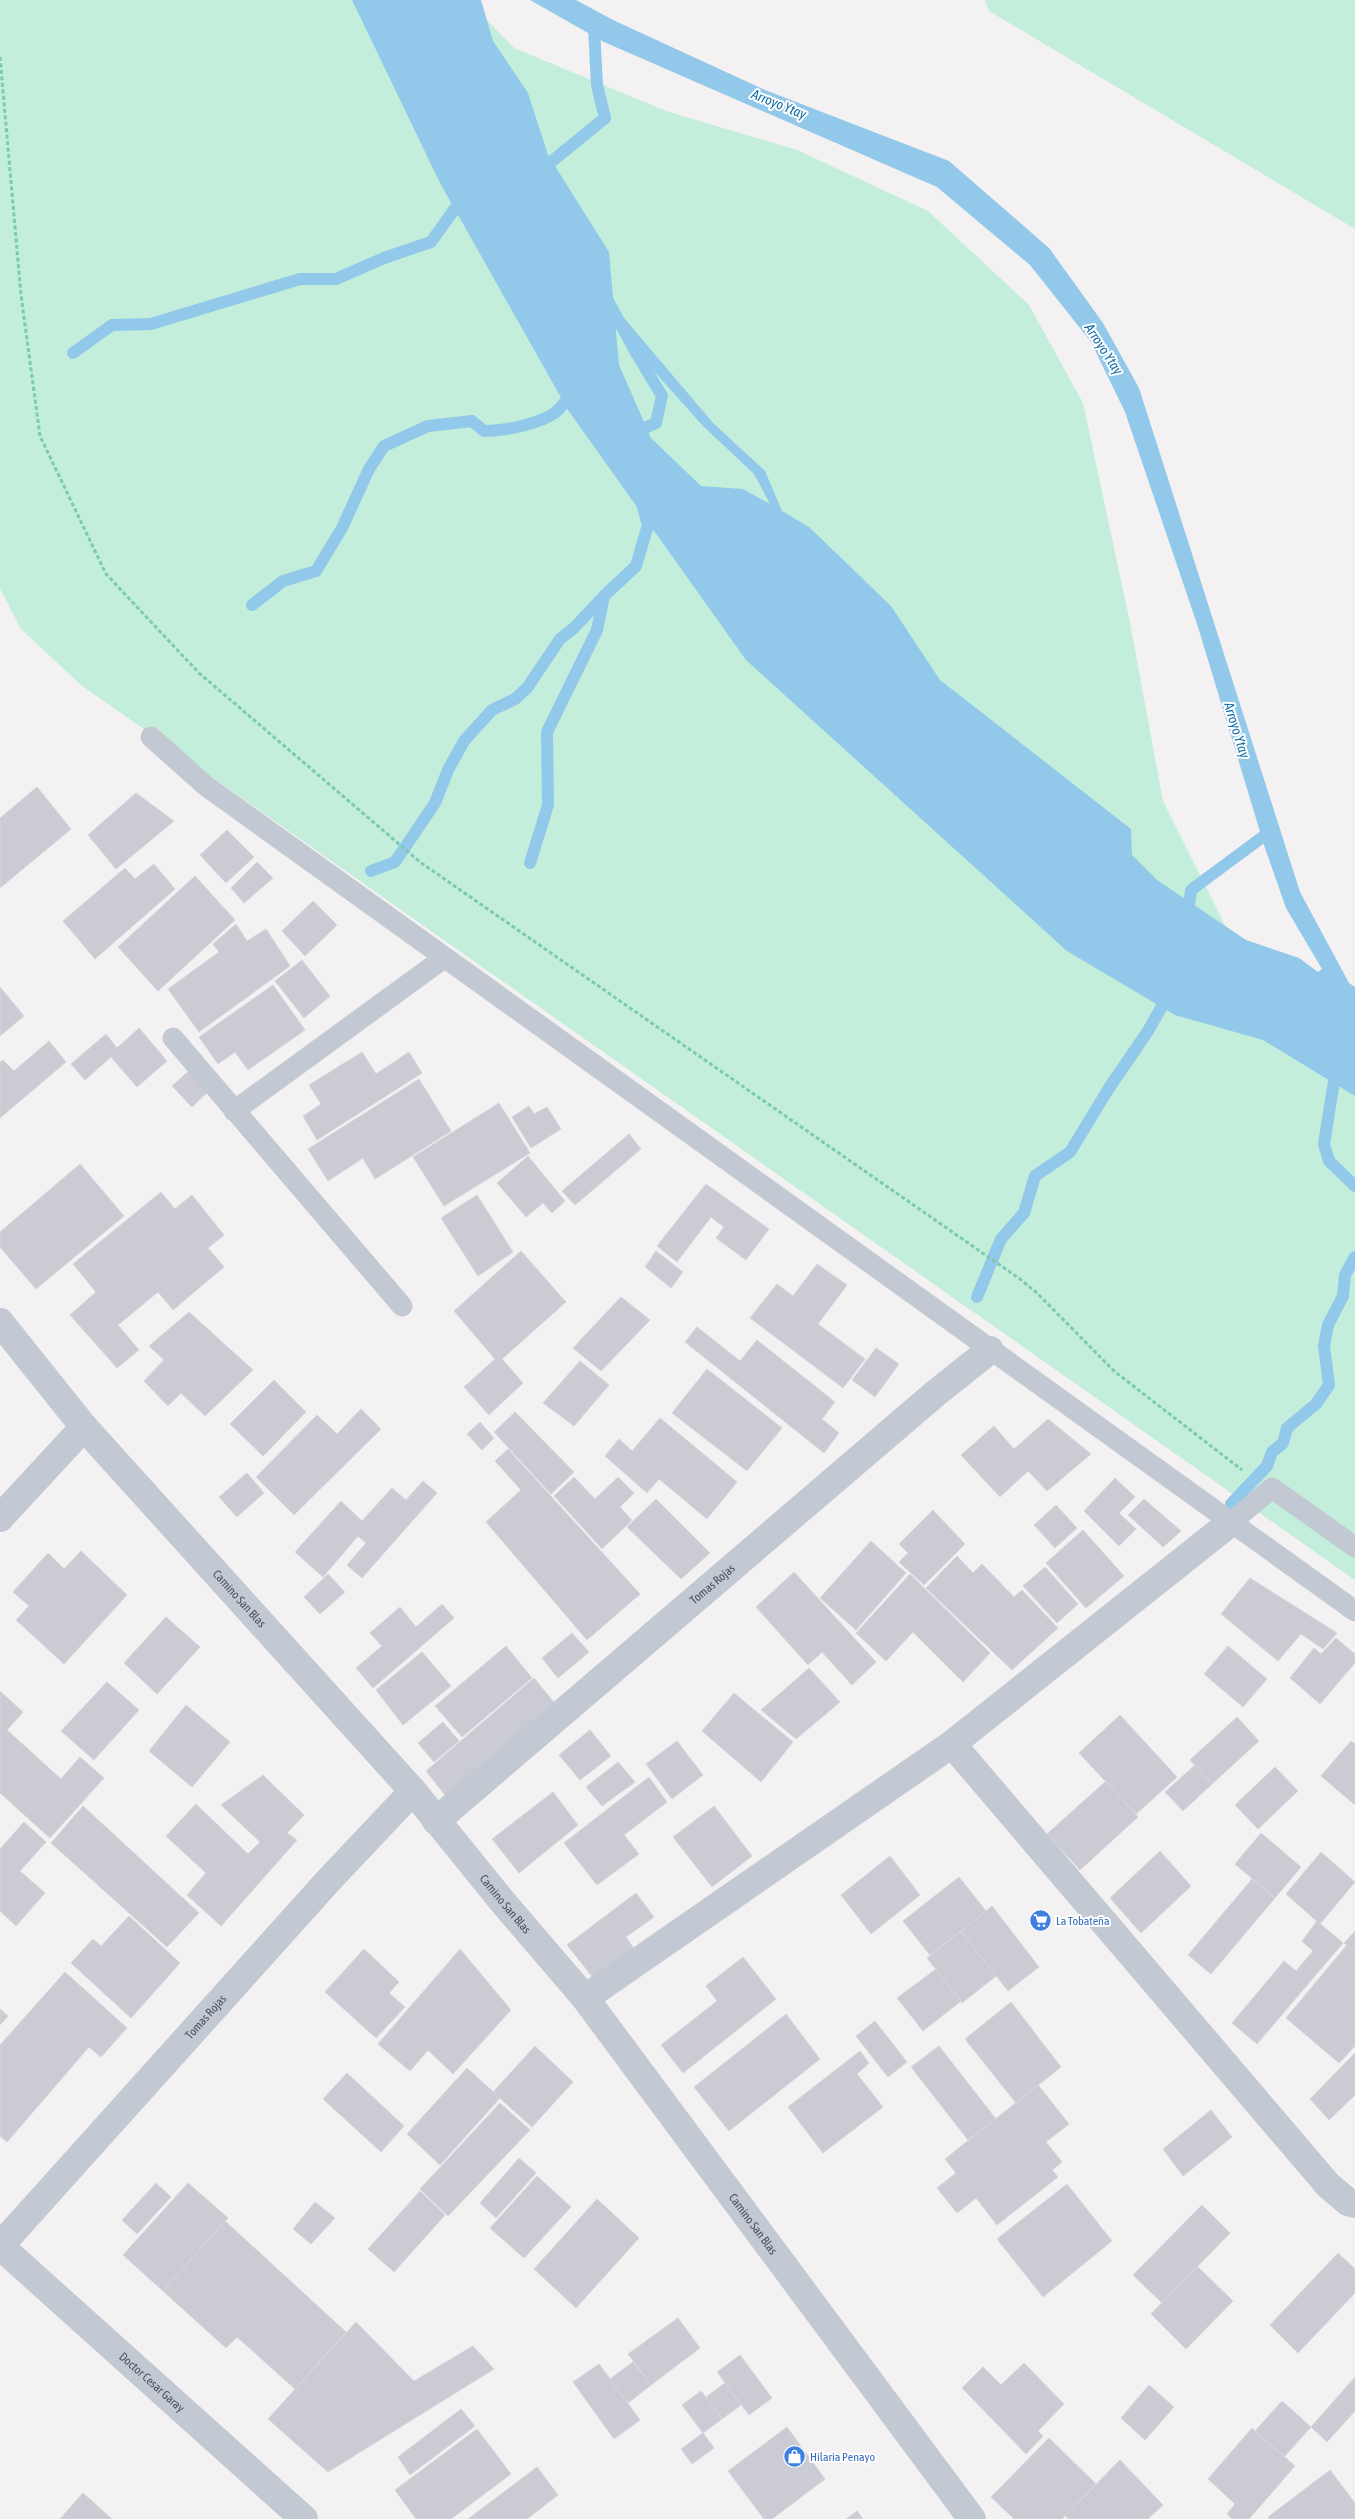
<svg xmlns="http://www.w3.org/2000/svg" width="1355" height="2519" font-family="'Asap Condensed',sans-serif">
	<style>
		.green { fill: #c2eedb }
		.water { fill: #92c8e9 }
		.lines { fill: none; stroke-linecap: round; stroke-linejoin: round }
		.stream { stroke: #92c8e9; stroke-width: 12 }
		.building { fill: #cbccd3; stroke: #d5d6dc }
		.path { stroke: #7ccab1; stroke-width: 3; stroke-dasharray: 4 2.5; stroke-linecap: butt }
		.service { stroke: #c2c9d2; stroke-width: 21 }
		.minor { stroke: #c2c9d2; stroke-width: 28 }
		.labels { text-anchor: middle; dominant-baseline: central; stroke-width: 4; stroke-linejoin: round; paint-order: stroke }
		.street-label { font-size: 12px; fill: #4a515e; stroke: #fff }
		.shop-label { font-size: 12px; fill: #366cbe; stroke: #fff; text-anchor: start }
		.water-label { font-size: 14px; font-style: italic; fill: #136fa7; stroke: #fff }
	</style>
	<rect width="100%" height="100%" fill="#f3f1f1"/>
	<path class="green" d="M0,0H467L514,48L666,111L797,150L928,211L1029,305L1083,403L1129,618L1163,801L1249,973L1355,1080V1580L81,685L21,629L0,588Z
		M985,0H1355V229L989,11Z"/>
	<path class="water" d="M352,0H481L493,41L528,93L548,155L609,252L619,365L651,438L701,486L743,489L770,504L754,474L703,426L620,333L619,312L713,423L765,471L782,511L809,527L891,606L940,680L1131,829L1132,855L1157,880L1246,940L1299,958L1318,972L1322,969L1286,908L1265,848L1198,627L1125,412L1091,342L1030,265L937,187L604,42L530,0H576L613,20L765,90L949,161L1049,248L1103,323L1139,388L1300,892L1349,983L1355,987V1096L1263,1040L1175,1015L1067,951L746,660L568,410L440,183Z"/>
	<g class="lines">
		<path class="stream" d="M540,171L605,118L597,85L594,28
			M607,299L635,351L662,396L656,423L630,434
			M73,353L112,325L151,324L300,279H336L384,258L431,242L464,196
			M252,605L283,581L316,571L342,528L369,469L384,446L428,426L472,421L484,431C504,431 540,424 556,412C562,407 568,398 573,391
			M530,863L548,805L547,732L597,630L604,596L636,566L648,525L642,504
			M371,871L395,862L435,803L448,770L464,741L492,710L515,699L527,688L560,639L574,628L604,596
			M1187,919L1191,890L1268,833
			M1355,1038L1348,1046L1335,1075L1324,1144L1329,1161L1355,1186
			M977,1297L1001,1239L1024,1213L1035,1176L1070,1152L1109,1088L1148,1031L1170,992
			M1231,1504L1267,1466L1272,1452L1283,1443L1287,1428L1316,1404L1329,1385L1324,1346L1328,1325L1343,1296L1345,1275L1355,1257"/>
	</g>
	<path class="building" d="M37,787L71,829L0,888V818Z
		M136,793L174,821L116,869L88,835Z
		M227,830L254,857L226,883L200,855Z
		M257,862L273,878L244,903L231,888Z
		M154,864L175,889L95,959L63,921L125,868L135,879Z
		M195,876L235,920L158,991L118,947Z
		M313,901L337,925L305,956L282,931Z
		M236,924L247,941L266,929L290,966L199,1032L168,989L219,952L213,944Z
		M302,960L330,996L304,1018L275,981Z
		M273,985L305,1030L248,1070L235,1052L218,1064L199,1037Z
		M0,987L24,1016L0,1036Z
		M139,1028L167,1061L137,1087L111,1057L85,1080L71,1064L106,1034L117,1048Z
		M49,1041L66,1062L0,1118V1062L3,1060L14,1071Z
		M362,1052L376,1074L409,1052L422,1073L317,1140L303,1116L321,1104L309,1085Z
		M192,1068L211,1089L192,1107L172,1086Z
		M419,1079L451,1131L375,1179L363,1158L328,1181L308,1149Z
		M499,1103L530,1153L444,1206L413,1157Z
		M529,1106L534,1114L547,1107L561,1129L531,1148L512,1117Z
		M629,1134L641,1149L575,1205L562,1191Z
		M528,1156L565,1201L552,1213L543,1203L526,1217L497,1183Z
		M80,1164L124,1216L36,1289L0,1247V1232Z
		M706,1184L769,1229L746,1260L716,1238L724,1227L711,1217L677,1262L657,1246Z
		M161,1192L175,1209L192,1195L224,1235L208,1248L224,1267L173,1310L158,1292L118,1325L139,1350L117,1368L70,1315L96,1292L73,1264Z
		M477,1195L513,1252L478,1276L441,1218Z
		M521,1251L566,1302L502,1359L523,1383L489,1415L464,1387L495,1359L454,1311Z
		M656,1251L683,1272L671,1288L645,1267Z
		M817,1264L847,1285L818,1324L865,1359L843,1388L750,1318L777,1284L793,1296Z
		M621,1297L650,1320L601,1371L573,1348Z
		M189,1312L253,1370L205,1416L181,1393L168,1406L144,1381L164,1360L149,1346Z
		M697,1327L740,1361L757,1340L835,1402L822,1419L839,1433L824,1453L685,1342Z
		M876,1348L899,1364L875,1397L852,1380Z
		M580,1361L609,1385L574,1426L543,1403Z
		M707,1369L782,1428L747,1471L672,1413Z
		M274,1380L306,1412L263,1456L230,1424Z
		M361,1409L381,1429L294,1515L256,1477L317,1415L337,1434Z
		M515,1412L574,1472L551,1494L494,1432Z
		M660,1418L737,1482L707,1519L659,1479L647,1493L605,1456L619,1439L632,1451Z
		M1048,1419L1091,1454L1047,1491L1028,1471L1000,1497L961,1455L994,1426L1014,1449Z
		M480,1422L494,1438L482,1450L467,1434Z
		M508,1449L640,1594L587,1640L486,1522L521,1490L495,1461Z
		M247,1473L264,1493L237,1517L219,1497Z
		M574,1477L595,1499L618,1477L634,1493L620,1507L632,1520L602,1549L554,1496Z
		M1115,1478L1135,1497L1119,1513L1136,1529L1119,1546L1084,1511Z
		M423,1481L437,1493L362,1578L347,1565L366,1543L358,1536L323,1577L295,1552L341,1501L362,1521L392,1488L406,1500Z
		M656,1499L710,1553L681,1579L627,1527Z
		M1144,1499L1181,1531L1163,1547L1128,1515Z
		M1056,1505L1077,1528L1055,1548L1034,1525Z
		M933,1510L965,1544L924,1585L899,1562L908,1553L899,1544Z
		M1083,1530L1124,1576L1086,1608L1046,1563Z
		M871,1541L906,1573L856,1630L820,1598Z
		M81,1551L127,1595L64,1664L16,1620L29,1606L13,1592L48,1553L64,1569Z
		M957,1556L973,1573L982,1564L1014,1597L1022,1590L1058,1628L1012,1670L926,1588Z
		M1045,1567L1078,1604L1057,1623L1023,1586Z
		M794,1572L876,1662L852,1685L822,1652L808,1665L756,1607Z
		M328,1574L345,1592L320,1614L304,1597Z
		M910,1574L990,1653L963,1682L913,1632L886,1661L856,1633Z
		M1250,1578L1337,1633L1323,1649L1301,1634L1278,1661L1221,1614Z
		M442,1604L454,1618L373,1688L356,1668L382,1646L370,1633L400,1607L416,1627Z
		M166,1617L200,1647L157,1694L124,1663Z
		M572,1633L589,1652L558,1678L542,1658Z
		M1336,1638L1355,1654V1663L1320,1704L1290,1678L1314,1648L1321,1654Z
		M506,1646L532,1678L462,1737L435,1706Z
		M1228,1646L1267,1679L1243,1707L1204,1674Z
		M422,1652L451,1686L403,1725L376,1690Z
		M809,1668L840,1702L796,1739L761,1710Z
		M534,1678L557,1706L448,1799L426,1771Z
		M107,1682L139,1710L94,1760L61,1731Z
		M0,1691L23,1712L7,1730L61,1779L80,1757L104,1778L50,1838L0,1793Z
		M734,1693L793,1742L761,1782L702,1731Z
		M186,1705L230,1742L192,1787L149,1751Z
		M1120,1715L1177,1777L1136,1814L1079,1753Z
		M1237,1717L1259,1741L1212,1784L1190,1760Z
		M443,1722L459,1741L434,1762L418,1743Z
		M590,1730L611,1756L580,1780L559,1755Z
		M677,1741L703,1775L672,1799L646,1764Z
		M1351,1741L1355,1744V1805L1321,1776Z
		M618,1762L635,1782L602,1806L586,1787Z
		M1195,1765L1212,1784L1183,1811L1165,1792Z
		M1275,1767L1298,1791L1258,1829L1235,1805Z
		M263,1775L304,1815L287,1833L297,1840L221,1926L187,1895L206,1873L166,1836L196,1804L248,1854L260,1842L221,1805Z
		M649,1777L667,1802L624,1835L639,1854L597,1885L564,1843Z
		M1106,1781L1138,1817L1080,1870L1047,1834Z
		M553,1792L578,1825L519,1873L492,1839Z
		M83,1806L199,1913L167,1947L51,1843Z
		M714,1806L752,1856L712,1887L673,1837Z
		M24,1822L46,1842L20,1871L45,1893L16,1926L0,1911V1849Z
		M1261,1833L1301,1867L1275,1898L1235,1864Z
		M1160,1851L1191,1886L1141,1933L1110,1898Z
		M1321,1852L1355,1882L1320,1924L1286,1894Z
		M890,1856L920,1895L871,1934L841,1895Z
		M959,1877L986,1911L930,1955L903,1921Z
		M1252,1879L1275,1898L1211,1974L1188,1955Z
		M636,1893L654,1917L626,1937L635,1950L595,1980L567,1945Z
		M992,1906L1039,1967L1008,1991L961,1931Z
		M129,1916L180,1963L131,2018L71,1963L93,1939L101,1946Z
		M1317,1921L1343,1943L1257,2044L1232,2023L1284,1961L1296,1971L1313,1951L1302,1941Z
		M961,1931L996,1976L962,2003L927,1958Z
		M1355,1931V1952L1344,1943Z
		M1347,1945L1355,1952V2046L1339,2063L1286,2018Z
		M364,1949L399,1982L389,1993L405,2007L376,2038L325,1992Z
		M460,1949L511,2010L453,2074L428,2050L410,2071L378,2044Z
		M743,1957L776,1999L683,2073L661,2045L717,2001L706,1986Z
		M936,1969L961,2001L923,2031L897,1998Z
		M65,1972L127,2028L101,2057L89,2047L7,2142L0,2136V2045Z
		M1011,2002L1061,2067L1016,2103L965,2039Z
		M0,2009L8,2016L0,2025Z
		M786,2014L820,2059L729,2131L694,2087Z
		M875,2021L907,2062L888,2077L856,2036Z
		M535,2046L573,2082L532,2127L493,2092Z
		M939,2046L996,2119L968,2140L911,2067Z
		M860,2051L869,2063L857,2074L883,2107L823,2153L788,2107Z
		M1355,2053V2095L1329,2120L1310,2099Z
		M467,2068L500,2098L440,2165L407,2134Z
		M347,2073L404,2126L381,2152L323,2099Z
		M1038,2085L1069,2124L1046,2142L1062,2162L1052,2170L1058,2177L997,2225L976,2198L957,2213L937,2188L956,2173L945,2159Z
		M500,2103L530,2130L448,2216L420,2189Z
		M1211,2110L1232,2137L1183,2176L1163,2149Z
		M519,2158L536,2173L496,2218L480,2203Z
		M537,2176L571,2207L524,2258L490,2228Z
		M156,2183L171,2197L137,2234L122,2220Z
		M188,2183L228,2218L163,2291L123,2255Z
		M1067,2184L1112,2241L1043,2297L997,2239Z
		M420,2191L445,2215L394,2272L368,2249Z
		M597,2199L639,2238L576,2308L534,2269Z
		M315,2202L335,2218L311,2244L293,2229Z
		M1202,2205L1230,2233L1162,2303L1133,2275Z
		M225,2221L346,2332L295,2389L237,2337L226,2348L163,2291Z
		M1338,2253L1355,2269V2293L1298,2353L1270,2325Z
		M1197,2266L1233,2301L1186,2349L1151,2314Z
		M678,2318L700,2348L651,2385L628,2354Z
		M356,2322L414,2381L473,2346L494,2369L328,2472L268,2419Z
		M740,2355L772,2398L749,2415L717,2372Z
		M633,2362L651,2385L628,2403L610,2379Z
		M1024,2363L1064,2404L1038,2431L1043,2436L1026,2454L962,2388L983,2367L1001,2385Z
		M599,2364L640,2420L614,2439L573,2382Z
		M1355,2377V2411L1327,2442L1311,2427Z
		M725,2383L741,2405L722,2419L706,2397Z
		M1149,2385L1174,2407L1145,2440L1121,2418Z
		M701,2391L722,2419L703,2433L682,2405Z
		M1282,2401L1311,2427L1284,2457L1255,2431Z
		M461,2409L475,2426L410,2475L398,2457Z
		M787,2427L825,2479L772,2519H764L728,2471Z
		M1252,2428L1295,2466L1249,2519H1232L1227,2514L1235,2504L1208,2479Z
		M477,2429L511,2474L451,2519H416L395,2490Z
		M703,2433L714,2448L692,2464L681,2449Z
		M1049,2438L1096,2484L1062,2519H1014L991,2497Z
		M1120,2460L1163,2505L1148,2519H1069L1065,2516Z
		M537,2467L558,2495L527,2519H468Z
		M1330,2470L1355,2503V2519H1270L1268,2517Z
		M83,2493L112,2519H60Z
		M857,2511L863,2519H846Z"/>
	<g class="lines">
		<path class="path" d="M0,57L21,295L40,436L106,574L199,673L420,862L1020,1279L1037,1293L1114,1371L1242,1470"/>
		<path class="service" d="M151,737L206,786L1355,1611
			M173,1038L402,1306
			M234,1111L444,958
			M1230,1523L1272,1488L1355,1547"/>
		<g class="minor">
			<path id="s1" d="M0,1322L84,1427L413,1791L502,1901L585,1998L972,2519"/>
			<path d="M0,1518L84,1427"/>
			<path d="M952,1744L1328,2185L1348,2202L1355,2204"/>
			<path id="s2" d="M436,1821L936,1393L990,1350"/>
			<path d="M585,1998L952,1744L1230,1523"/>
			<path id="s3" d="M0,2246L328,1881L413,1791"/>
			<path id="s4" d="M0,2246L304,2519"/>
		</g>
	</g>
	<defs>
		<symbol id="supermarket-disc" viewBox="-11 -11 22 22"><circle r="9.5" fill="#3f7fe0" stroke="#fff"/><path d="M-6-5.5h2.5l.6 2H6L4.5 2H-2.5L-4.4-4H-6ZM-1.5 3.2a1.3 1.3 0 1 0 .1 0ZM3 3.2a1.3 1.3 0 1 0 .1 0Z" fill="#fff"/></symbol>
		<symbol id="shop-disc" viewBox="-11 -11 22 22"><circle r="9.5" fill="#3f7fe0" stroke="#fff"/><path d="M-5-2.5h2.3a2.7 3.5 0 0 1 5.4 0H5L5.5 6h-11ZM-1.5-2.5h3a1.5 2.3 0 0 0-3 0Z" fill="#fff"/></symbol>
	</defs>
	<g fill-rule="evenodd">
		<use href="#supermarket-disc" x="1028" y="1908" width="25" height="25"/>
		<use href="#shop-disc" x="782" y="2444" width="25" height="25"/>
	</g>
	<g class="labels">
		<g class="street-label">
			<text stroke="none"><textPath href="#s2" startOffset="364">Tomas Rojas</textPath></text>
			<text stroke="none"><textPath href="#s1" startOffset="366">Camino San Blas</textPath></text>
			<text stroke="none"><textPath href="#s1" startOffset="771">Camino San Blas</textPath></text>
			<text stroke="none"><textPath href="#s3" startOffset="308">Tomas Rojas</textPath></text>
			<text stroke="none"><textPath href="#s1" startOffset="1176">Camino San Blas</textPath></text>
			<text stroke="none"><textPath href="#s4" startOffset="204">Doctor Cesar Garay</textPath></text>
		</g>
		<g class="shop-label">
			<text x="1056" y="1921">La Tobateña</text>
			<text x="810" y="2457">Hilaria Penayo</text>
		</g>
		<g class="water-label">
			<text transform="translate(779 104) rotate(22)">Arroyo Ytay</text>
			<text transform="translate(1104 349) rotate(57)">Arroyo Ytay</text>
			<text transform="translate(1237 730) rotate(73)">Arroyo Ytay</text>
		</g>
	</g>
</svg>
